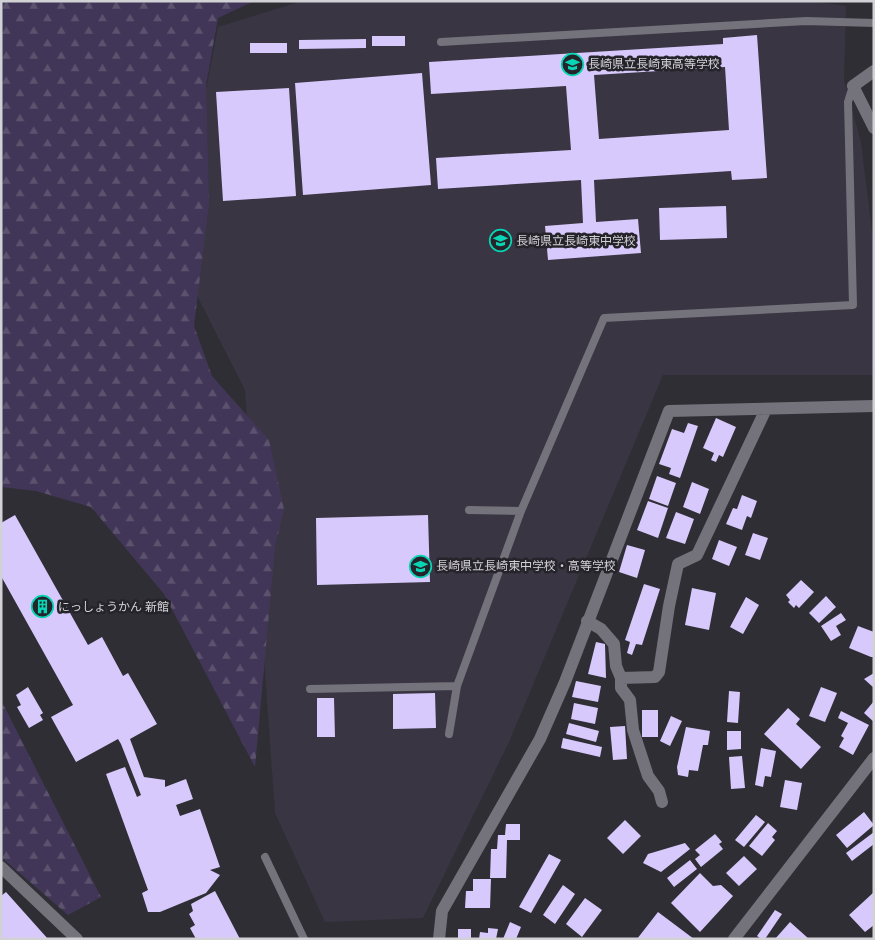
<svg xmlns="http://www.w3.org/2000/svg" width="875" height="940" font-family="Rubik,'Noto Sans JP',sans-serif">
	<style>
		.built { fill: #393542 }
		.forest { fill: url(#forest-firs) }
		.building { fill: #d8c9fc; fill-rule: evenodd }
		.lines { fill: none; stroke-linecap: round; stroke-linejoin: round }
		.service { stroke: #74727a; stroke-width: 8 }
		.minor { stroke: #74727a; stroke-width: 12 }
		.tertiary { stroke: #74727a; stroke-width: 12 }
		.labels { text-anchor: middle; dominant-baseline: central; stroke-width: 5; stroke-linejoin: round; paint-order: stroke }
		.poi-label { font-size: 12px; fill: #d2d1d6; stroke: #26242b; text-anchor: start }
	</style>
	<defs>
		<pattern id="forest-firs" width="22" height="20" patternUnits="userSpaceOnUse" patternTransform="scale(1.25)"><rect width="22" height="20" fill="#413657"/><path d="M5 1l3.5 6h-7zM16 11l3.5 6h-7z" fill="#5c526e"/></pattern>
	</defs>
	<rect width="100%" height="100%" fill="#2f2e35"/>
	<path class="built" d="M302,1H812L846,6L844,81L861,142L874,248V375H663L509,742L423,918L325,922L275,813L245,390L190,282L203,106L218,27Z"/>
	<path class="forest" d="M1,1H254L218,18L206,85L209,203L194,326L212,376L269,440L284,509L275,547L255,767L164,594L91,507L36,491L1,487Z
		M1,700L101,897L68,915L1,857Z"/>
	<path class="building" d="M757,35L767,178L732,180L731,171L594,180L596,222L638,219L641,253L548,260L545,226L583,223L581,180L438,189L436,158L571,150L566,86L431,94L429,62L723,44V38ZM725,67L729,130L599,139L594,75Z
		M372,36H405V46H372Z
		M366,39V48L299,49V40Z
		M250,43H287V53H250Z
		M422,73L431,185L303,195L295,83Z
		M289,88L296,196L223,201L216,92Z
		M726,206L727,238L660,240L659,208Z
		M716,418L736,427L723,457L719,455L716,462L711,460L714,453L703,448Z
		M688,423L698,426L680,478L669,474L671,468L659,464L672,429L684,433Z
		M657,476L676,483L668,506L649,499Z
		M692,482L709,489L700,514L683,507Z
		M742,495L757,501L751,518L747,516L742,530L726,524L733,508L737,509Z
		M648,501L668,508L658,538L637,530Z
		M676,512L694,519L685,544L666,538Z
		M15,515L88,645L102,637L123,676L128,673L157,724L130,739L144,777L165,780V787L186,779L193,799L176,805L180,816L200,809L220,867L210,870L220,875L206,893L160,912H148L142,893L148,890L106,774L125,767L137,797L141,795L121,744L118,739L76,762L51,717L73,705L1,576V523Z
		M428,515L430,582L317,585L316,518Z
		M753,533L768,538L760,560L745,555Z
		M719,540L737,547L729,566L712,559Z
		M627,545L645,550L637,578L619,572Z
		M801,580L814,592L799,608L796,605L794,608L788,602L790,600L786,595Z
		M644,584L660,589L642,645L636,644L632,655L627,653L630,642L625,640Z
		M692,588L716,593L709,630L685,625Z
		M826,596L836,607L819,623L809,613Z
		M746,597L759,605L743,634L730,627Z
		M841,613L846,620L836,626L841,635L831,641L821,626Z
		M858,626L874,632V657H871L849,648Z
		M596,642L605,644L606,678L588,674Z
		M874,673V688L864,679Z
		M576,681L601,686L598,702L572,697Z
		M28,687L43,713L40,715L43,720L29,728L17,707L21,705L16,695Z
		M821,687L837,693L825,722L809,716Z
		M729,691L740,692L738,723L727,722Z
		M435,693L436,728L393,729V694Z
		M317,698H334L335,737H317Z
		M874,701V722L864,713Z
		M574,703L598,708L595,724L571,719Z
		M788,708L800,719L796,724L821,747L801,769L764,734Z
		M642,710H658V737H642Z
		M841,711L869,725L853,755L839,747L844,738L841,736L848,723L838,718Z
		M671,716L682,721L670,746L660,741Z
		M569,723L599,731L596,742L566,734Z
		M625,726L627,759L613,760L610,727Z
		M686,727L710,731L708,745H703L698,771L689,770L688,777L678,775L677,767Z
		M727,731H741V749L727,750Z
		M563,738L602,747L600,757L561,748Z
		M761,748L776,751L771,777L765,776L763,787L755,785Z
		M742,756L745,788L731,789L729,757Z
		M785,780L802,783L797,810L780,807Z
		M864,812L874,825L847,848L836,835Z
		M756,815L765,822L744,847L735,840Z
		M625,820L641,836L623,854L607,838Z
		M768,823L777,831L772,837L775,840L762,856L749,846Z
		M506,824H520V840H507L506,878H490L491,849H497L498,835H505Z
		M874,832V844L852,861L846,853Z
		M715,834L722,842L719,844L723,849L701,867L695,859L700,855L695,850Z
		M685,843L690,849L661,872L643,863L648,854Z
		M549,854L561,860L531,913L519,907Z
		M744,856L757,869L739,886L726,873Z
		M690,860L697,869L674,887L667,878Z
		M700,873L713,886L721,885L733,896L700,932L671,903Z
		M473,879H491L490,908H465L466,891H473Z
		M563,885L575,894L555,924L543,915Z
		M215,891L240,939H196L190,928L195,925L189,914L193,911L191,904Z
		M6,892L48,939H1V896Z
		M874,892V925L865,932L849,915Z
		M585,898L602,910L582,937L566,924Z
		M775,910L782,914L765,939H761L757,936Z
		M658,912L694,939H637Z
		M510,922L521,927L516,939H503Z
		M790,922L809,939H775Z
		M488,928L498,929L496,939H479L480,932L488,933Z
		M458,929H471V939H458Z"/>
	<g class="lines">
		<path class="service" d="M441,42L806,21L874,23
			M469,510L521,511
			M310,689L457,686
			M449,734L457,686L521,511L604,318L853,305L848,102L853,86
			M265,857L304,939"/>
		<path class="minor" d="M874,71L853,86L874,128
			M587,621L601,629L614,644L616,666L621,678V688L630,700L633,730L648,776L659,791L662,802
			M621,678L655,677L659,672L669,606L678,564L697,555L766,409
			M1,867L77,939
			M439,939L442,911L540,739L565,682L669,411L874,406"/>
		<path class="tertiary" d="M734,939L874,758"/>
	</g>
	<defs>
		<symbol id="school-ring" viewBox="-11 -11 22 22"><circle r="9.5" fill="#26242b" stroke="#09d5b5" stroke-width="1.5"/><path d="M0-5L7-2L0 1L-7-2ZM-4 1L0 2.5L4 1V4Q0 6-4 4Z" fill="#09d5b5"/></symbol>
		<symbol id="building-ring" viewBox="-11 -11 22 22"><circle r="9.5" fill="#26242b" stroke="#09d5b5" stroke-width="1.5"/><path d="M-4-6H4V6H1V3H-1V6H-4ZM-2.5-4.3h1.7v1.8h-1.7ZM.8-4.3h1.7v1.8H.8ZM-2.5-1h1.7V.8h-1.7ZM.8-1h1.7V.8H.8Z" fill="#09d5b5"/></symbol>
	</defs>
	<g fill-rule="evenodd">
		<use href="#school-ring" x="560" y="52" width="25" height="25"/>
		<use href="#school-ring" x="488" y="228" width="25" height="25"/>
		<use href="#school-ring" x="408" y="554" width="25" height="25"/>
		<use href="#building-ring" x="30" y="594" width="25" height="25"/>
	</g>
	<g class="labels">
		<g class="poi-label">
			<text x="588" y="64">長崎県立長崎東高等学校</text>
			<text x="516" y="241">長崎県立長崎東中学校</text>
			<text x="436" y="566">長崎県立長崎東中学校・高等学校</text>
			<text x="58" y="607">にっしょうかん 新館</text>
		</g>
	</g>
	<rect width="875" height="940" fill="none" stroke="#d2d1d6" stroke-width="5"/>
</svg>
